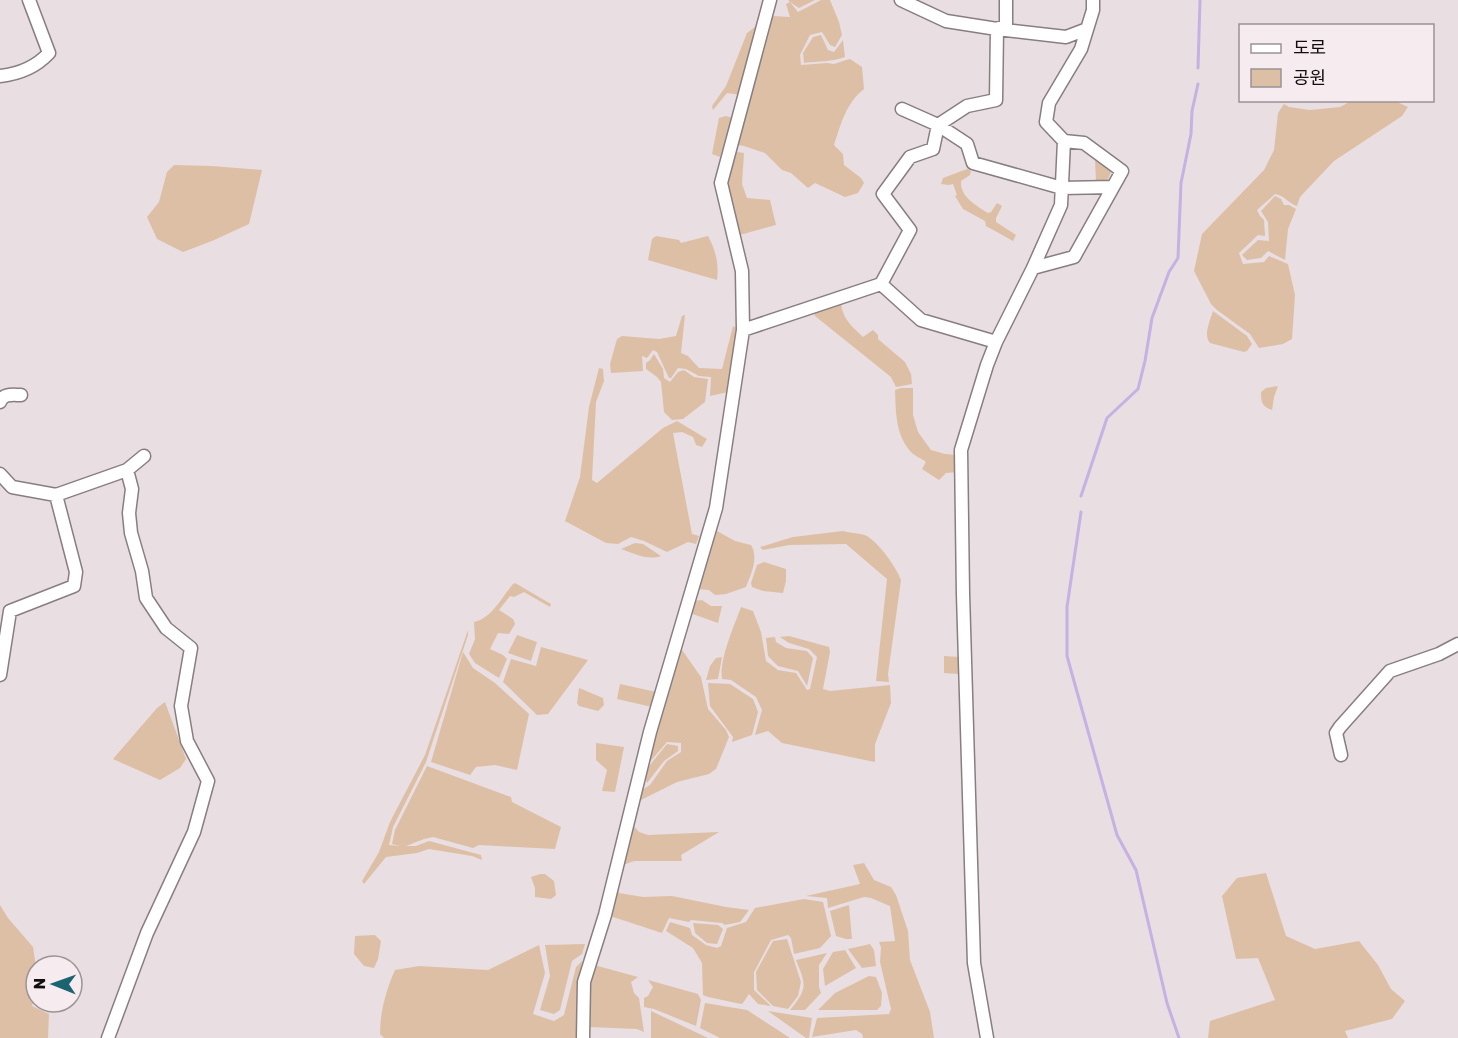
<svg xmlns="http://www.w3.org/2000/svg" width="1458" height="1038" font-family="Rubik,'Noto Sans KR',sans-serif">
	<style>
		.green { fill: #ddbfa6 }
		.lines { fill: none; stroke-linecap: round; stroke-linejoin: round }
		.stream { stroke: #c5b1e3; stroke-width: 3 }
		.minor-casing { stroke: #887e80; stroke-width: 15 }
		.minor { stroke: #fff; stroke-width: 12 }
	</style>
	<rect width="100%" height="100%" fill="#e9dee1"/>
	<path class="green" d="M788,0H815L799,8L790,2L798,12L821,0H830L839,22L842,35L835,47L830,45L822,32L810,35L800,55L801,65L827,63L834,64L846,60L850,59L862,67L864,89C846,103 841,124 834,145L843,154L844,165L861,178L864,183L858,193L845,197L815,183L808,188L791,173L782,170L765,153L744,146L737,145L772,16L790,17L786,4L790,2Z
		M759,24L741,95L727,93L713,110L712,106L726,86L747,33Z
		M821,35L828,50L834,52L843,40L845,57C832,62 818,61 804,63L803,53L813,37Z
		M1393,100L1408,107L1402,116L1334,161L1300,197L1297,206C1288,203 1284,195 1275,194L1257,210L1260,216L1264,220L1265,236L1258,235L1239,253L1243,264L1264,262L1269,256L1288,264L1295,295L1292,339L1283,344L1259,348L1250,334L1217,310L1211,304L1194,271L1202,234L1264,170L1274,150L1278,113L1284,104L1289,107L1310,110L1340,107L1351,101Z
		M726,116L733,118L720,157L712,154L719,118Z
		M737,152L744,153L742,184L747,198L770,200L776,225L736,236L729,205L728,181Z
		M1095,159L1111,172L1107,181L1096,182Z
		M174,165L211,166L262,170L249,224L212,241L183,252L157,239L147,217L159,202L167,172Z
		M967,169L971,171L970,175L961,181C960,197 976,205 988,213L991,212L997,203L1002,206L996,218V222L1016,235L1013,241L986,226L985,221L963,209L955,196L957,195L953,184L949,185L941,184L943,178Z
		M1275,196L1281,199L1284,205H1289L1296,209L1288,229L1285,260L1268,251L1261,258L1247,260L1242,255L1258,240L1269,241L1268,222L1261,211Z
		M656,236L679,240L681,243L708,236C716,250 719,265 717,280L648,260L652,239Z
		M841,303C843,320 852,326 863,337L873,330L878,335V339L905,362L911,374L912,384L896,387L891,377L815,316L813,312Z
		M1213,311L1247,336L1252,344L1247,351L1244,352L1210,343C1203,335 1210,321 1213,311Z
		M685,315L681,353L688,356L699,368L722,369L733,326L736,328L728,392L710,396L711,377L699,376L686,369L678,368L671,378H669L657,352L653,350L647,358L642,356L643,371L611,373L610,364L617,339L622,336L659,339L676,336L682,316Z
		M654,354L663,369L664,378L670,382L678,372L684,370L694,377L708,379L705,402L683,419L672,420L664,412L661,382L657,377L646,369V363L650,360Z
		M599,368L603,369L604,381L596,402L592,480L597,483L663,428L677,421L707,439L702,447L696,445L693,437L682,432L673,433L692,534L699,536L696,544L688,542L667,552L644,541L631,537L618,544L606,543L565,521L580,477L589,407Z
		M1278,386L1274,397L1272,410C1262,407 1261,402 1261,392L1266,388Z
		M901,388H913V415L918,432L931,450L945,454L958,455L959,472L946,473L939,480L922,469L926,462C921,458 914,456 910,451C895,433 896,411 895,390Z
		M717,531L735,541L751,545C759,558 751,574 746,587L726,594L715,595L709,590L698,589L714,535Z
		M843,531C850,533 861,533 867,536C880,544 896,567 901,580L888,674L889,682L876,681L887,579L846,544L789,545L763,550L760,547L793,537Z
		M635,543L643,544L661,556C648,561 633,553 621,549Z
		M764,562L786,569V581L783,593L763,591L752,587L751,583L757,565Z
		M515,583L551,604L550,607L524,592L514,597L510,596L499,610L513,619L515,624L509,634L498,633L490,649L503,655L507,659L499,678L475,663L469,654L475,639L474,622C491,619 502,597 513,584Z
		M702,600L711,606H722L718,623L690,613L694,601Z
		M741,607L753,611L761,632L766,661L778,670L796,673L807,690L810,689L817,657L809,649L789,643L780,637L789,636L829,647L830,652L823,689L830,691L890,685L891,703L875,744V762L782,743L768,731L755,735L762,710L756,697L731,680L722,679C719,660 734,626 741,607Z
		M468,630V635L426,762L393,827L389,845L400,846L392,844L395,830L427,766L511,797L512,802L561,827L555,849L479,845L473,848L433,837L424,839L406,846H416L429,841L481,855L482,860L472,856L429,849L417,853L386,857L364,884L362,881L379,852L390,822L425,755Z
		M517,635L537,642L531,661L508,653Z
		M775,637L776,642L786,648L807,651L813,658L807,686L798,671L778,666L768,656L766,638Z
		M541,647L588,660L548,714L537,715L503,682L511,659L536,666Z
		M680,647L701,677L708,709L726,730L729,737L716,769L709,774L677,782L639,801L642,790L650,785L667,761L681,752V743L667,742L648,764L641,780Z
		M463,652L473,668L495,683L529,714L517,770L495,765L476,767L470,775L431,762Z
		M944,656L959,657V674L944,673Z
		M722,657L718,679L706,680L710,666L716,658Z
		M708,683L730,684L753,699L758,712L752,735L732,742L733,737L710,706Z
		M620,684L656,692L652,707L617,699Z
		M579,688L603,698L604,705L598,711L579,706L577,703Z
		M165,702L186,759L180,768L160,780L113,759L157,708Z
		M596,743L624,747L615,792L602,791L607,770L596,760Z
		M667,744L678,746V751L664,761L647,783L645,778L650,765Z
		M633,825L639,832L648,835L719,832L681,855L682,861H634L623,865Z
		M864,863L874,880L891,887L896,895L908,931L910,960L930,1012L934,1038H863L862,1034L856,1030L812,1037L817,1018L889,1014L891,1009L880,962L881,947L879,942L895,941L890,906L871,898L864,897L828,908L827,898L806,896L860,884L853,865Z
		M1266,873L1286,936L1315,949L1359,941L1378,965L1391,989L1405,1001L1392,1019L1345,1031L1348,1038H1208L1210,1021L1275,1000L1258,958L1236,959L1222,896L1237,878Z
		M540,874H545L554,881L556,895L551,899L535,897V888L531,877Z
		M617,885L619,893L643,897L672,896L726,907L749,910L740,922L725,925L722,923L691,920L689,922L669,918L662,933L610,916Z
		M804,899L823,902L831,936L820,948L794,954L791,938L788,935L771,940L754,972V990L771,1006L758,1004L749,994L743,1003L741,1004L708,997L703,995L702,963L693,948L666,931L670,922L690,928L692,935L706,945L717,948L721,946L727,928L746,922L755,908Z
		M0,905L8,918L33,947L36,967V990L32,1006L49,1014L48,1038H0Z
		M849,905L852,939H846L836,936L830,911Z
		M693,923L718,925L723,929L717,944L707,943L695,933Z
		M375,935L381,941L378,959L374,968L364,966L354,954L355,936Z
		M787,939L801,982L798,996L788,1009L773,1006L757,990L756,972L773,941Z
		M585,944L582,954L572,961L560,1010L554,1014L540,1010L550,976L545,945Z
		M870,944L874,950L876,966L862,968L848,949Z
		M539,945L545,973L533,1014L554,1021L564,1015L576,967L582,961L577,993V1038H384L380,1034C380,1012 386,990 395,970L419,966L488,970Z
		M845,950L856,968L825,986L823,969L833,952Z
		M827,953L819,965V987L821,993L805,1010H790C808,988 806,985 796,960Z
		M594,965L638,977L631,982L634,993L639,998L644,1032L637,1029L589,1027L588,982Z
		M869,976L876,977L882,993L881,1006L877,1010H818L835,993Z
		M648,980L698,994L701,1000L696,1026L654,1009L644,1007V998L648,996L653,987Z
		M705,1003L747,1010L790,1038H720L700,1028Z
		M651,1011L708,1038H651Z
		M768,1011L812,1018L809,1038H806Z"/>
	<g class="lines">
		<path class="stream" d="M1198,68L1200,0
			M1081,496L1107,418L1138,389L1145,361L1152,318L1169,272L1178,258L1181,183L1191,134L1192,111L1198,84
			M1081,512L1067,607V656L1117,835L1136,870L1167,1003L1179,1038"/>
		<defs>
			<path id="minor" d="M901,0L946,21L997,29L1066,37L1087,29
				M0,76C19,74 36,67 49,53L29,0
				M902,109L938,125L967,144L973,163L1062,188L1113,187
				M1033,268L1061,205L1064,141
				M881,284L910,230L883,194L910,157L933,149L938,125L967,106L996,100L997,29L1006,25V0
				M743,330L881,284L921,320L996,342L1033,268L1074,257L1122,171L1084,143L1064,141L1046,122L1049,103L1081,49L1093,10V0
				M0,402C3,393 13,395 21,395
				M0,474L12,487L56,495L127,470L144,456
				M0,675L10,611L74,586L76,572L56,495
				M1341,755L1336,733L1340,727L1390,671L1439,654L1458,644
				M108,1038L147,933L194,832L208,781L187,741L181,706L191,648L166,628L146,598L142,571L131,533L129,513L132,489L127,470
				M583,1038L584,982L605,915L650,732L716,508L743,330L742,271L721,183L770,0
				M987,1038L974,963L963,594L961,450L987,365L996,342"/>
		</defs>
		<use href="#minor" class="minor-casing"/>
		<use href="#minor" class="minor"/>
	</g>
	<rect x="1239" y="24" width="195" height="78" fill="#f6ebee" stroke="#9b9395" stroke-width="1.5"/>
	<rect x="1251" y="44" width="30" height="9" fill="#ffffff" stroke="#9b9395" stroke-width="1.5"/>
	<text x="1293" y="54" font-size="18" fill="#120e0f">도로</text>
	<rect x="1251" y="69" width="30" height="18" fill="#ddbfa6" stroke="#9b9395" stroke-width="1.5"/>
	<text x="1293" y="84" font-size="18" fill="#120e0f">공원</text>
	<g transform="translate(54 984) rotate(271)"><circle r="28" fill="#f6ebee" stroke="#9b9395" stroke-width="1.5"/>
	<path d="M0-4.5L10 22L0 15L-10 22Z" fill="#1a6371"/>
	<text y="-9" font-size="16" font-weight="bold" text-anchor="middle" fill="#120e0f">N</text>
	</g>
</svg>
